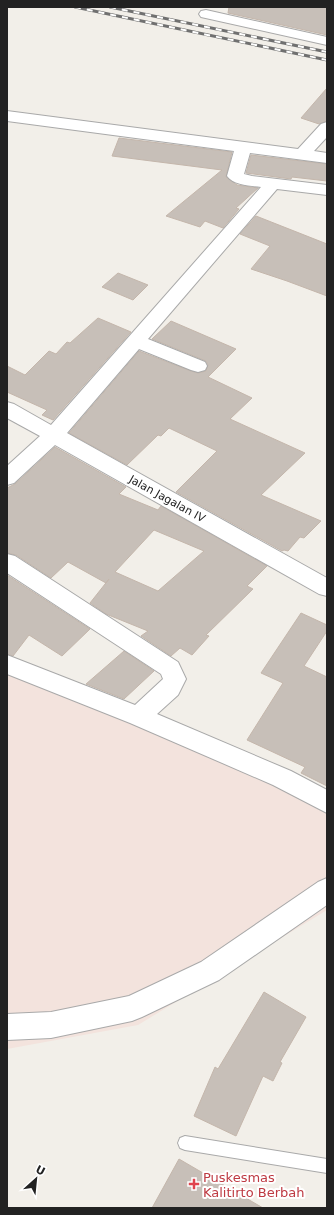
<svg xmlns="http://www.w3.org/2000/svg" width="334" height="1215" font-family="'DejaVu Sans',sans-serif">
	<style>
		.military { fill: #f3e3dd }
		.building { fill: #c7bfb8; stroke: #c4b6ab; fill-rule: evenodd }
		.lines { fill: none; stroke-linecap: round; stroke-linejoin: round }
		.service-casing { stroke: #a9a9a9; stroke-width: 2 }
		.minor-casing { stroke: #a9a9a9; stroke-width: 2 }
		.service { fill: #fff; fill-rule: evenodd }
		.minor { fill: #fff; fill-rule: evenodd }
		.rail-casing { stroke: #707070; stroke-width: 3 }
		.rail { stroke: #fff; stroke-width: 2; stroke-dasharray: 6; stroke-linecap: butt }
		.health-dot { fill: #e0444e; stroke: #fff; stroke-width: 1.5 }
		.labels { text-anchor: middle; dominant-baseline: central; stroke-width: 4; stroke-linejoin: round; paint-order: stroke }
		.street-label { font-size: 11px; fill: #222; stroke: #fff }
		.near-health-label { font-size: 13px; fill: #be3a42; stroke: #fff; text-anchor: start }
	</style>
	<rect width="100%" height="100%" fill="#f2efe9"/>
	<path class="military" d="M7,672L327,796V910L138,1025L7,1049Z"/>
	<path class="building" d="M229,7H327V35L228,13Z
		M327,88V121L319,124L301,118Z
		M119,138L232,152L226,177L237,185L258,188L236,208L239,209L223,228L205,221L200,227L166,216L222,170L112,156Z
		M251,155L327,164V181L292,177L291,179L246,173Z
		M256,216L327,244V296L287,281L251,269L270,246L240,234Z
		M118,273L148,285L133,300L102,287Z
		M98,318L131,332L53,420L42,415L47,410L7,392V366L25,375L49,351L56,354L67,342L70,343Z
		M171,321L236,349L208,377L252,398L230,419L305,453L261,495L321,521L304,538L300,537L288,551L284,550L282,551L176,492L217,451L169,428L161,436L158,435L127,465L69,433L139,351L191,371L198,373L206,371L208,365L206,361L152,339Z
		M55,447L126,487L119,494L158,510L161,506L267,566L247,586L253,589L206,635L209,636L192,655L180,648L171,656L141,636L148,631L106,614L90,603L109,579L106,583L68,562L51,578L16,555L7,553V488L15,484ZM154,530L204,551L158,591L115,572Z
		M7,575L90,629L62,656L29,635L13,656L7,654Z
		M301,613L327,625V631L304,666L327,677V786L301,773L305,767L247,740L283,683L261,673Z
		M124,651L154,671L124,699L86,684Z
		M264,992L306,1017L280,1062L282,1063L273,1081L263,1076L236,1136L194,1116L215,1067L218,1069Z
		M179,1159L263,1208H152Z"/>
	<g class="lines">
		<defs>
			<path id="service" d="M185,1136L327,1159V1173L185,1150L180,1148L178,1143L180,1138Z"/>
			<path id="minor" d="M206,10L327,37V45L201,17L199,14L201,11Z
				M7,111L298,149L321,124L327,122V137L314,151L327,153V163L250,153L244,174L252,176L327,185V195L277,189L148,339L205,362L207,366L205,370L198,372L191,370L139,349L67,433L327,578V596L319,594L55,445L14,483L7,485V466L40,436L7,418V402L14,404L51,425L261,187C251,186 233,185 227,176L234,151L7,121Z
				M7,554L15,556L178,662L186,679L178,695L157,714L291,771L327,790V813L273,785L130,723L7,674V655L135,705L163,679L161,674L7,573Z
				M327,878V905L219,980L142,1017L132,1021L51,1038L7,1040V1014L51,1012L129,996L201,962L318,882Z"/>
		</defs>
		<use href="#service" class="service-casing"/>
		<use href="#minor" class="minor-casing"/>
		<use href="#service" class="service"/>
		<use href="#minor" class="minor"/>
		<defs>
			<path id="rail" d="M75,7L327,60
				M110,7L327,52"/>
		</defs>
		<use href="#rail" class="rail-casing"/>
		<use href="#rail" class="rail"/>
	</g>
	<path class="health-dot" d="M192 1178h4v4h4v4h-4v4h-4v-4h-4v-4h4z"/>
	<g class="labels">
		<g class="street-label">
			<text transform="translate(167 499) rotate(29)">Jalan Jagalan IV</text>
		</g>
		<g class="near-health-label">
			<text x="203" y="1177">Puskesmas<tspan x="203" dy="15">Kalitirto Berbah</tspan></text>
		</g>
	</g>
	<rect width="334" height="1215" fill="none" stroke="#222222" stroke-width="16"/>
	<g transform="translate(36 1179) rotate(27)" stroke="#ffffff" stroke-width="3" paint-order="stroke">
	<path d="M0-3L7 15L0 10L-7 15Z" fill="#222222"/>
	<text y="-6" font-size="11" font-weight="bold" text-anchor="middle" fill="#222222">U</text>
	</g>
</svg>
